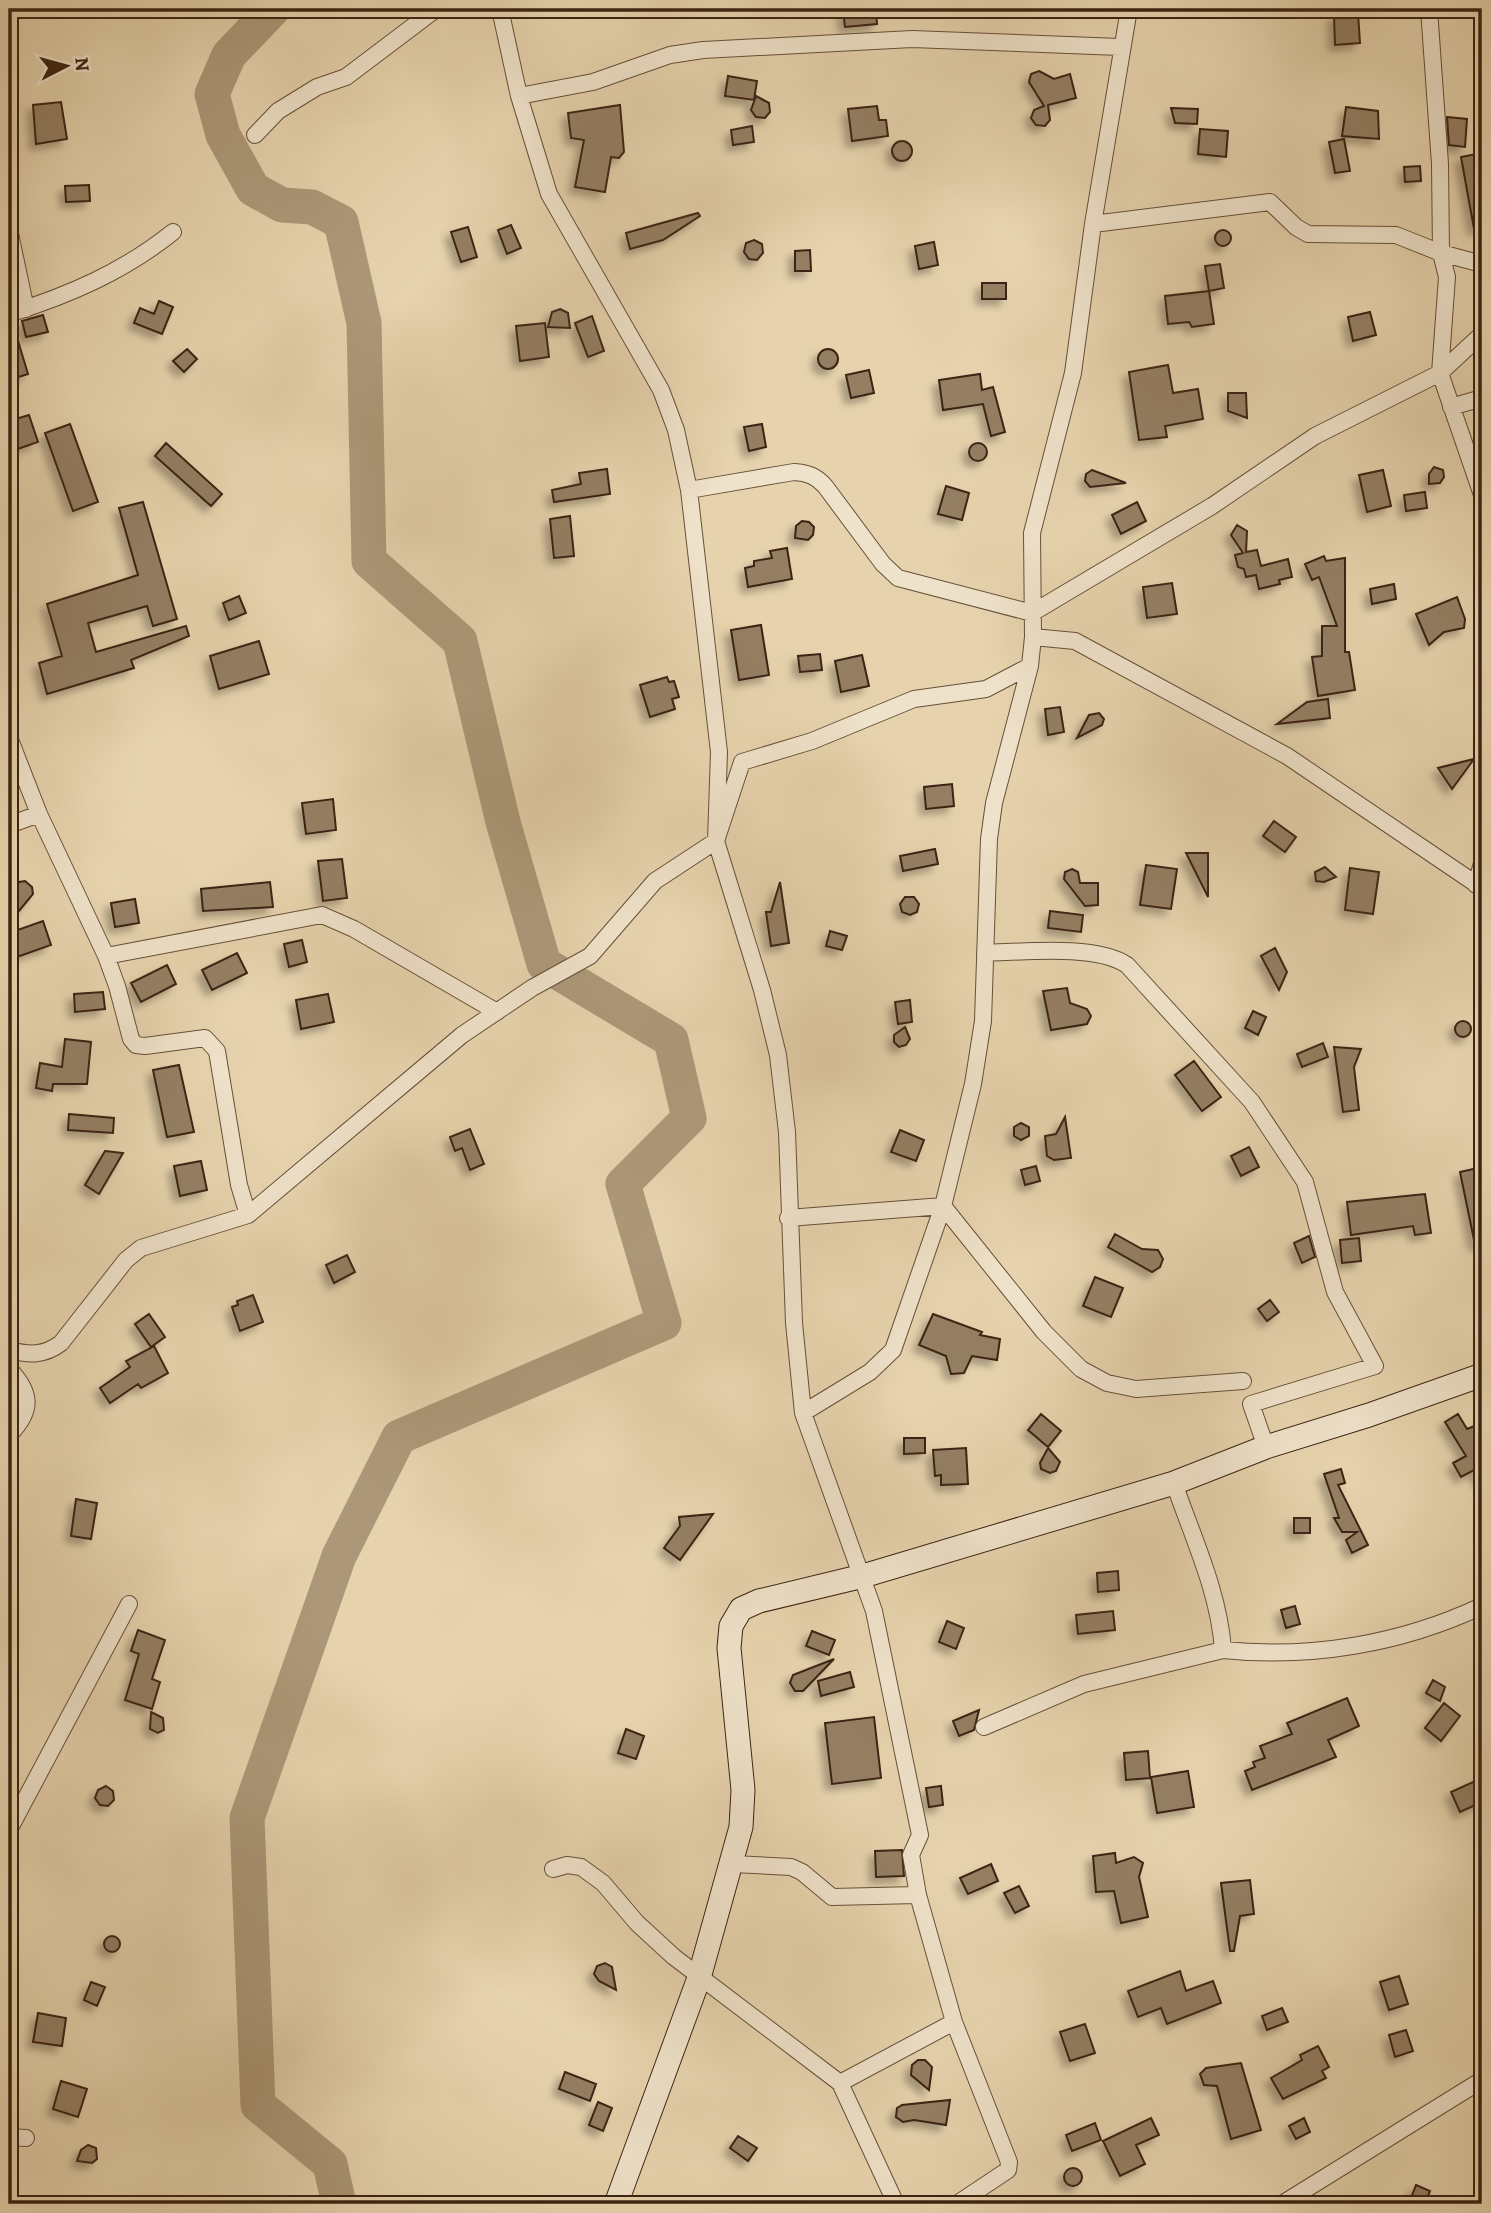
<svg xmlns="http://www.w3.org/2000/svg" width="1491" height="2213" font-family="Alegreya,serif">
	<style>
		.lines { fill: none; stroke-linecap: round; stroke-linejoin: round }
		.river { stroke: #ac9878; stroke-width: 35 }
		.building { fill: #947f63; stroke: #3c2412; stroke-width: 2; filter: url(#shadow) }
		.street-casing { stroke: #665039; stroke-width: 18 }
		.secondary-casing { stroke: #3c2412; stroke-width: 25 }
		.street { stroke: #efe2ca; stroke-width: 16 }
		.secondary { stroke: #efe2ca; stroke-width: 23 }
	</style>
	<defs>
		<filter id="shadow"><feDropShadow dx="-6" dy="6" stdDeviation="3.5" flood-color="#0004"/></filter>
	</defs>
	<rect width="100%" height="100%" fill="#e6d3ad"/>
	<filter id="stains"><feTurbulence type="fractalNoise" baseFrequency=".00286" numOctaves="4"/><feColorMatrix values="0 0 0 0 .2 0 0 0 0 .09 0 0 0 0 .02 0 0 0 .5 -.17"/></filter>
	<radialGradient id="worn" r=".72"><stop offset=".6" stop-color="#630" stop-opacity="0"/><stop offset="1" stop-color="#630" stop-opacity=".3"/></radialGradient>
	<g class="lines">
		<path class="river" d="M273,9L229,55L212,94L223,135L253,189L282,205L312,207L341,222L364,323L369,561L460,641L503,822L544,964L671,1040L689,1118L623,1184L664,1323L399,1437L339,1556L247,1818L258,2105L330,2164L339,2204"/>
	</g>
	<path class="building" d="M849,9H876L877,24L845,27L843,11Z
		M1358,13L1360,43L1335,45L1334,15Z
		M1039,71L1054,79L1070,74L1076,98L1048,105L1050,120L1045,126L1036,125L1031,118L1034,110L1044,106L1029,82L1031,74Z
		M728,76L757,81L754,100L725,96Z
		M756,96L769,103L770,112L765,118L756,117L751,110Z
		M61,102L67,139L36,144L33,105Z
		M620,105L624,152L619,158L611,157L605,192L575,187L584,140L571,138L568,113Z
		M877,106L879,120H886L888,136L852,141L848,109Z
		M1346,107L1378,111L1379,139L1342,136Z
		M1171,108L1198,109L1197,124L1175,123Z
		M1447,117L1467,119L1465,147L1449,145Z
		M752,126L754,142L733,145L731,130Z
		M1200,129L1228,131L1226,157L1198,154Z
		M1344,139L1350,171L1335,173L1329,142Z
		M892 151a10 10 0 1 1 20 0a10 10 0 1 1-20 0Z
		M1482,153V228L1474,229L1461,157Z
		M1420,166L1421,181L1405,182L1404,167Z
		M89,185L90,201L66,202L65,186Z
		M698,213L700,216L663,240L630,249L626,233Z
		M511,225L521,248L507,254L498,230Z
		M468,227L477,257L461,262L451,232Z
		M1215 238a8 8 0 1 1 16 0a8 8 0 1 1-16 0Z
		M754,240L762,244L763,253L757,260L749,259L744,252L746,243Z
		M934,242L938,265L919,269L915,246Z
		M810,250L811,271H795V251Z
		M1220,264L1224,288L1209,291L1214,324L1192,327L1189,322L1168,324L1165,296L1209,291L1205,266Z
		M982,283H1006V299H982Z
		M159,301L173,307L162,334L134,323L140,308L154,314Z
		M560,309L568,313L570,328L548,327L552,312Z
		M1370,312L1376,335L1353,341L1348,317Z
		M43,315L48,332L26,337L22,321Z
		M592,316L604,351L588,357L575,323Z
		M545,323L549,357L520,361L516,326Z
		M9,324H13L28,374L9,380Z
		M187,349L197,359L184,372L173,361Z
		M818 359a10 10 0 1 1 20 0a10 10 0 1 1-20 0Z
		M1168,365L1173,393L1198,389L1203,419L1165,426L1167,437L1139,440L1129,372Z
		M869,370L874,393L851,398L846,375Z
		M980,374L982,390L993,387L1005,432L991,436L983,404L943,410L939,380Z
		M1228,393H1246L1247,418L1228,411Z
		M29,415L38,442L9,452V421Z
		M70,424L98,502L73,511L45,433Z
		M762,424L766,447L749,451L744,427Z
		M166,443L222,494L211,506L155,456Z
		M969 452a9 9 0 1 1 18 0a9 9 0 1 1-18 0Z
		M1434,467L1443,470L1444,477L1440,483L1429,484V474Z
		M607,469L610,494L554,502L552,490L581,484L579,473Z
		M1092,470L1126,483L1090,487L1085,481L1086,474Z
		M1383,470L1391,506L1367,512L1359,475Z
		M946,486L969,493L962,520L938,514Z
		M1425,492L1427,508L1406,511L1404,495Z
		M143,502L177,619L153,626L147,606L88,623L96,652L186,626L189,636L131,660L134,668L47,694L39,663L62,656L47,604L138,575L119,508Z
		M1137,502L1146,521L1121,534L1112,515Z
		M570,516L574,556L554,558L550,519Z
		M802,521L809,522L814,527L813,535L808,540L795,538L796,526Z
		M1237,525L1247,531L1246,552L1257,550L1261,566L1288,559L1292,577L1279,580L1280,584L1259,589L1256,575L1246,577L1244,569L1238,567L1235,555L1243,553L1231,535Z
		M787,548L792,579L748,587L745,568L754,566V561L772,558L770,551Z
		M1324,556L1326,561L1345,558V652H1349L1355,690L1318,696L1312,657L1322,656V626H1337L1319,577L1312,580L1305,564Z
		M1172,583L1177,614L1147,618L1143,587Z
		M1394,584L1396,599L1372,604L1370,589Z
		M239,596L246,613L229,620L223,603Z
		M1457,597L1465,619L1464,628L1444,632L1429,645L1416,614Z
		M761,625L769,675L739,680L731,630Z
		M259,641L269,674L219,689L210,656Z
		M820,654L822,670L800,672L798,656Z
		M862,655L869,686L841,692L835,661Z
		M667,677L669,682L674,681L679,697L672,699L675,709L650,717L640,685Z
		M1328,699L1330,718L1277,724L1307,702Z
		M1060,707L1064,732L1048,735L1045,709Z
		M1099,713L1104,719L1102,725L1077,738L1089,715Z
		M1474,759L1452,789L1438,768Z
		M952,784L954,806L926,809L924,787Z
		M333,799L336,830L306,834L302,803Z
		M1274,821L1296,837L1285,852L1263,836Z
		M935,849L938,864L903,871L900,856Z
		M1186,853H1208V897Z
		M342,859L347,898L323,901L318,861Z
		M1146,865L1177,869L1171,909L1140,905Z
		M1325,867L1336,877L1324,882L1316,881L1315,872Z
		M1350,868L1379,872L1373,914L1345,910Z
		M1072,869L1078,872L1080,883H1098V905L1085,906L1064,879L1065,872Z
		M25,881L32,887L33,894L14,917V890L19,882Z
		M270,882L273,907L203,911L201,889Z
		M780,882L789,943L771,946L766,912H771Z
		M905,897H914L919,904L917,912L910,915L902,912L900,904Z
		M135,899L139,923L115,927L111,903Z
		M1050,911L1083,915L1081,932L1048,928Z
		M43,921L51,945L17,957L9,933Z
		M830,931L847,936L842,950L826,946Z
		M302,940L307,962L289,967L284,944Z
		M1275,948L1287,972L1279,990L1261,956Z
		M237,953L247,973L212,990L202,970Z
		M167,965L176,984L141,1002L131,983Z
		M1067,988L1070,1003L1087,1009L1091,1016L1087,1024L1051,1030L1043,991Z
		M103,992L105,1009L75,1012L74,994Z
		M328,994L334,1022L301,1029L296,1000Z
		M910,1000L912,1022L898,1024L895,1002Z
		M1253,1011L1266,1017L1258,1035L1245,1028Z
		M1455 1029a8 8 0 1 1 16 0a8 8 0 1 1-16 0Z
		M905,1027L910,1039L906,1045L899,1047L894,1042V1035Z
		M65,1039L91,1042L87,1084H53L52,1091L36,1088L40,1063L62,1067Z
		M1323,1043L1328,1057L1302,1067L1297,1054Z
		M1334,1047L1361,1049L1354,1067L1359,1110L1343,1112Z
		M1194,1061L1221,1097L1202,1111L1175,1075Z
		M179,1065L194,1132L167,1137L153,1070Z
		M69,1114L114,1118L113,1133L68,1130Z
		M1065,1117L1071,1158L1054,1160L1047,1156L1045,1136L1056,1134Z
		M1021,1123L1029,1127V1136L1021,1140L1014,1136V1127Z
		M470,1129L484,1164L470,1170L462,1148L455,1151L450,1137Z
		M900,1130L924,1140L916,1161L891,1152Z
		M1249,1147L1259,1167L1241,1176L1231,1156Z
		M105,1151L123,1153L99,1194L85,1185Z
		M201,1161L207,1190L180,1196L174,1166Z
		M1036,1166L1040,1181L1025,1185L1021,1170Z
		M1482,1167V1244L1475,1245L1460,1172Z
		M1425,1194L1431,1233L1415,1235L1413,1226L1351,1235L1347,1202Z
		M1115,1234L1142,1249L1158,1250L1163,1259L1160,1267L1152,1272L1108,1247Z
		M1309,1236L1315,1257L1302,1263L1294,1243Z
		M1359,1238L1361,1261L1342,1263L1340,1240Z
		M347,1255L355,1272L334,1283L326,1265Z
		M1095,1277L1123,1288L1111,1317L1083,1306Z
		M253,1295L263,1322L240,1331L232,1307L238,1305L237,1301Z
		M1270,1300L1279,1312L1267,1321L1258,1309Z
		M149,1314L165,1337L151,1347L135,1324Z
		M933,1314L982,1332L980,1335L1000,1339L997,1360L972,1356L964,1373L951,1374L946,1356L919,1345Z
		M154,1346L168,1373L141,1388L138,1384L110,1403L100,1388L130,1367L126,1361Z
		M1041,1414L1061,1431L1048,1447L1028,1430Z
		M1458,1414L1467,1429L1482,1423V1483L1474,1470L1461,1477L1453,1463L1466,1456L1445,1422Z
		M904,1438H925V1453L904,1454Z
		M966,1448L968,1484L941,1485V1475L935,1476L933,1450Z
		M1048,1448L1060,1462L1056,1471L1050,1473L1041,1469L1040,1463Z
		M1341,1469L1345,1483L1338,1485L1368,1545L1352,1553L1346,1540L1357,1532H1342L1334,1518H1339L1324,1474Z
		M76,1499L97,1503L91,1539L71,1536Z
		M713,1514L680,1560L664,1548L680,1526L679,1517Z
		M1294,1518H1310V1533H1294Z
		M1118,1571L1119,1590L1098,1592L1097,1573Z
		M1295,1606L1300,1624L1286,1628L1281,1610Z
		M1113,1611L1115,1630L1078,1634L1076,1615Z
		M947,1621L964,1628L956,1649L939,1642Z
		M138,1630L165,1640L152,1679L160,1682L152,1709L125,1700L139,1654L131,1651Z
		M812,1631L835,1640L829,1655L806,1646Z
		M834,1659L803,1691H795L790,1683L793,1675Z
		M850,1672L854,1687L821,1696L818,1681Z
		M1433,1680L1445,1687L1440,1701L1426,1693Z
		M1347,1698L1359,1726L1328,1740L1336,1757L1252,1790L1245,1771L1255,1767L1253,1762L1265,1758L1260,1746L1292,1734L1287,1723Z
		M1444,1703L1460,1716L1441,1741L1425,1728Z
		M979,1710L974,1730L959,1736L953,1721Z
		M151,1712L163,1718L164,1730L158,1733L150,1729Z
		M874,1717L881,1778L832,1784L825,1723Z
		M626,1729L644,1736L636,1759L618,1753Z
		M1148,1751L1150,1778L1126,1780L1124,1753Z
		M1188,1771L1194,1807L1157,1813L1151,1777Z
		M1482,1778V1802L1460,1812L1451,1792Z
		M106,1786L113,1791L114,1800L108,1806L100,1805L95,1798L98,1790Z
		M941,1786L943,1805L929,1807L926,1788Z
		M902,1850L904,1876L876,1877L875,1851Z
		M1115,1853L1116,1863L1134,1857L1143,1863L1139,1877L1148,1917L1121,1923L1114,1891L1096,1892L1093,1856Z
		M991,1864L998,1881L968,1894L960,1878Z
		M1250,1880L1254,1914L1240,1916L1234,1951H1230L1221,1883Z
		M1019,1886L1029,1906L1015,1913L1004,1893Z
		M104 1944a8 8 0 1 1 16 0a8 8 0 1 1-16 0Z
		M605,1963L612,1967L616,1990L599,1981L594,1974L597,1966Z
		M1180,1971L1186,1991L1213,1981L1221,2003L1167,2024L1161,2008L1138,2017L1128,1991Z
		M1399,1976L1408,2004L1389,2010L1380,1982Z
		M91,1982L105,1987L97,2006L84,2000Z
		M1282,2008L1288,2022L1267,2030L1262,2016Z
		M38,2013L66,2018L62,2046L33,2042Z
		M1085,2024L1095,2053L1070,2061L1060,2032Z
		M1406,2030L1413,2051L1395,2057L1389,2035Z
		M1318,2046L1329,2067L1322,2071L1326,2078L1283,2099L1271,2078L1302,2060L1300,2055Z
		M918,2060H925L932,2067L929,2090L911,2075L912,2065Z
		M1241,2063L1261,2130L1231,2139L1217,2086L1204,2085L1200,2074L1206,2068Z
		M565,2072L596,2084L590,2101L559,2089Z
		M61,2081L87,2089L78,2117L53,2109Z
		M950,2100L946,2125L914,2120L903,2122L896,2117L897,2108L902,2105Z
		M598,2102L612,2108L603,2131L589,2125Z
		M1151,2118L1159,2135L1136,2145L1145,2164L1120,2176L1103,2141Z
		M1304,2118L1310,2132L1296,2139L1289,2126Z
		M1095,2123L1101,2140L1072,2151L1066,2135Z
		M738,2136L757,2148L748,2161L730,2148Z
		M88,2145L96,2148L97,2159L92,2163L77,2161L81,2150Z
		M1064 2177a9 9 0 1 1 18 0a9 9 0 1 1-18 0Z
		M1416,2185L1430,2191L1425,2204L1411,2198Z"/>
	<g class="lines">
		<defs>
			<path id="street" d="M500,9L519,96L549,194L661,390L676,430L689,490L719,752L716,841L762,990L778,1055L787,1132L794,1323L803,1413L874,1611L920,1835L911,1855L918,1895
				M1429,9L1440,164L1441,253L1447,277L1440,373L1482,495
				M519,96L593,82L670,55L703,50L912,39L1120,47
				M255,135L278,111L317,87L346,77L436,9
				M1093,224L1270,202L1296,227L1308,234L1396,235L1441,253L1482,264
				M9,229L26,309
				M9,314C69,295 123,272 173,232
				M1451,407L1482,398
				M689,490L794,472C808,473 816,476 825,486L883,564L898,578L1032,613L1212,506L1315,436L1440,373L1482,334
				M1033,637L1075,641L1287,756L1482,888
				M9,737L39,814L9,825
				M39,814L106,956L117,986L131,1039L136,1045L145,1046L205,1038L217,1051L239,1185L248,1215
				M1476,885L1482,863
				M985,953C1023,952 1096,944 1127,965L1252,1102L1305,1182L1335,1292L1375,1366L1251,1404L1266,1447
				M106,956L322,915L354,929L497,1012
				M788,1218L943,1206L1044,1332L1081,1369L1107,1383L1136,1389L1243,1381
				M9,1350C29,1355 44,1356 61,1343L126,1260L141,1248L248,1215L462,1035L532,988L590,956L655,881L716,841L742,762L812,741L914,699L986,689L1030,666
				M9,1369C32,1393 33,1411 9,1435
				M803,1413L870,1372L893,1350L943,1206L973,1084L983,1021L989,839L994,803L1030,666L1033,637L1032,533L1073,373L1093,224L1129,9
				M1174,1483C1193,1538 1219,1592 1223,1650C1311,1659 1401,1644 1482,1606
				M984,1727L1084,1684L1223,1650
				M9,1830L129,1604
				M733,1864L791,1867L802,1872L832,1897L918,1895L954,2022L840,2083
				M553,1869L567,1865L581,1867L603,1883L637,1923L674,1957L840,2083L896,2204
				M954,2022L1009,2162L1008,2170L957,2204
				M9,2137L26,2138
				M1282,2204L1482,2080"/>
			<path id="secondary" d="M616,2204L699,1978L741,1827L743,1790L729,1648L731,1626L741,1609L759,1601L863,1576L1174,1483L1266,1447L1369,1415L1482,1375"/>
		</defs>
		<use href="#street" class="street-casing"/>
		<use href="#secondary" class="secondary-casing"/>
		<use href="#street" class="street"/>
		<use href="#secondary" class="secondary"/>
	</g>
	<rect width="1491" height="2213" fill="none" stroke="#e6d3ad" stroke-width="35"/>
	<rect x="10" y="10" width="1470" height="2192" fill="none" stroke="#3c2412" stroke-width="3.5"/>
	<rect x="18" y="18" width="1456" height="2178" fill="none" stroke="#3c2412" stroke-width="2"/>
	<g transform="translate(66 66) rotate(84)" stroke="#efe2ca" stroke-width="5" paint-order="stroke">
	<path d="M0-5L12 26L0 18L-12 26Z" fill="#3c2412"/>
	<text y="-10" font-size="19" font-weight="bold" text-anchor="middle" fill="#3c2412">N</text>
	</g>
	<rect width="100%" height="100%" filter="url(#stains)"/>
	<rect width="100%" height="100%" fill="url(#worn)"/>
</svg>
